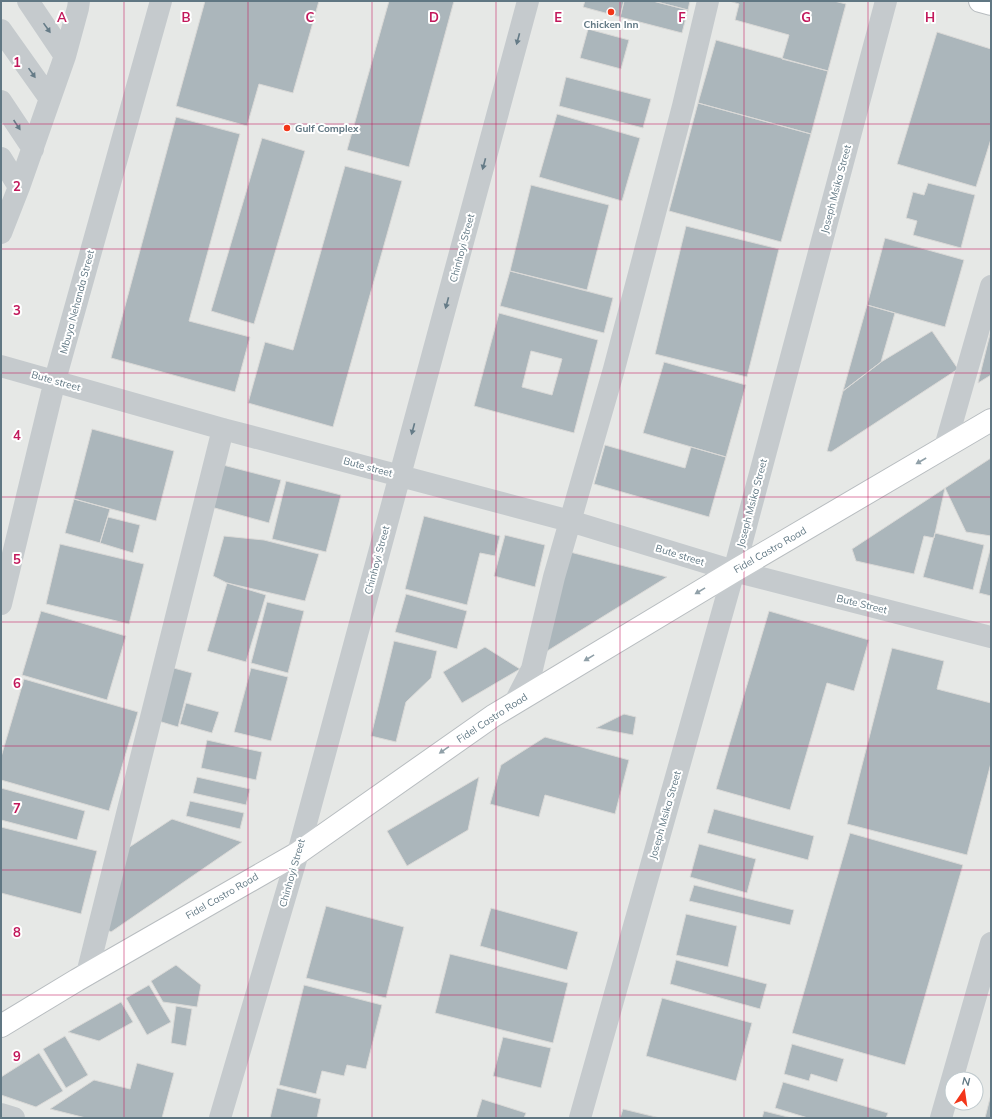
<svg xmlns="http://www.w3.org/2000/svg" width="992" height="1119" font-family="Mulish,sans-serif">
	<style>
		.built { fill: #e6e8e6; fill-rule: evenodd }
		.building { fill: #abb6bb; stroke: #dad9d7; fill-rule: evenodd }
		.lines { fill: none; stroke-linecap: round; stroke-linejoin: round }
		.major-casing { stroke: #b8bdc0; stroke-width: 24 }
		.minor { stroke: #c5cacd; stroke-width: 22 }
		.major { stroke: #fff; stroke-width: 22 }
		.oneway { fill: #657b87 }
		.oneway2 { fill: #90a0a8 }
		.grid { fill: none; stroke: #c2185b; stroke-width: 1; stroke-opacity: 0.55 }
		.poi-dot { fill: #f3361a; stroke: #fff; stroke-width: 1.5 }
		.labels { text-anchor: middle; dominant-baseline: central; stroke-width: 4; stroke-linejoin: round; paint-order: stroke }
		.poi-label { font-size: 10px; font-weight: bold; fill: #607783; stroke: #fff }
		.street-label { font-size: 10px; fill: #607783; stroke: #fff }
		.grid-label { font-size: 13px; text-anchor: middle; font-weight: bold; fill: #c2185b; stroke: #fff; stroke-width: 4; stroke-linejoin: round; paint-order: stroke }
	</style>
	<rect width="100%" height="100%" fill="#f8f8f5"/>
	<path class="built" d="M1,1H991V1118H1ZM952,1079H976V1103H952Z"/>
	<path class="building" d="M205,1H319L293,93L259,84L247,126L176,106Z
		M389,1H454L409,167L347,150Z
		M585,1H624L620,17L583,7Z
		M624,1H653L688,10L682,33L620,17Z
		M653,1H690L688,10Z
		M729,1H834L846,4L828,71L782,59L789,35L735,20L739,4Z
		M588,29L629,40L621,69L580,58Z
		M937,32L991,49V139L976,187L897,164Z
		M716,40L828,71L811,134L698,103Z
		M566,77L651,99L643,128L559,106Z
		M698,103L811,134L781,242L669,211Z
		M557,114L640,138L622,201L539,177Z
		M176,117L240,134L189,321L250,337L235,392L111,358Z
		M262,138L305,151L254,324L211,311Z
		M345,166L402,181L333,427L248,403L265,342L293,350Z
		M928,183L975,195L961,248L913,235L917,221L906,218L913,192L924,195Z
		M531,185L609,205L587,290L510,271Z
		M686,226L779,249L747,377L655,354Z
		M885,238L964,260L945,327L867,305Z
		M510,271L613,298L604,333L500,306Z
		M867,305L895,313L881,362L843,391Z
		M499,313L598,340L574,433L474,406ZM531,351L562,359L552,395L522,387Z
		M991,330V375L978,383Z
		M932,331L958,369L831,452L827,451L843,391L881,362Z
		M664,362L746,385L726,457L643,433Z
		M92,429L174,451L156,521L74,499Z
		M605,445L685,468L691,447L726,457L709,517L594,484Z
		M991,458V536L966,532L945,488Z
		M223,465L281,480L269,523L211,507Z
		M286,481L341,495L326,552L272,539Z
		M945,488L934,538L924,536L914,574L856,561L852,549Z
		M74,499L110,509L100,543L65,533Z
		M424,516L500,536L495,556L480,553L467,605L405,589Z
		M108,517L140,525L133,553L100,543Z
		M935,533L984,545L973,590L923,577Z
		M505,535L545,545L535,587L494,576Z
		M224,536L264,540L319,554L305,601L227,583L213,576Z
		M60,544L144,564L129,624L46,604Z
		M991,546V596L979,593Z
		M570,552L667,577L544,653Z
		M227,583L266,595L246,662L207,651Z
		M406,594L467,611L457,649L395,632Z
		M267,602L304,611L288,673L251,663Z
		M41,611L126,636L107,700L22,675Z
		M769,611L869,640L854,691L827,683L790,810L716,789Z
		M394,641L437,651L431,678L406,702L396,742L371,736Z
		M485,647L520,669L462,703L443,672Z
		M892,648L944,661L937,689L991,703V763L967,855L847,824Z
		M170,667L192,673L178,727L155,720Z
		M251,668L288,677L271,741L234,732Z
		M24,679L138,712L109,811L1,780V757Z
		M186,703L219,712L212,733L180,724Z
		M624,714L636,717L633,735L596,728Z
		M545,737L629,760L615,814L545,795L539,817L490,804L501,765Z
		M207,740L262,752L256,780L201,768Z
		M197,777L250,789L246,805L193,793Z
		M479,777L468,830L407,866L387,831Z
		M1,788L85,811L77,840L1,820Z
		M190,801L244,813L240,829L186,816Z
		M714,809L814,836L808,860L707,833Z
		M172,819L242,842L111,932L106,929L125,850Z
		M1,827L97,851L81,914L1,893Z
		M850,833L963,865L905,1065L792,1033Z
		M699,844L756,859L747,893L690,877Z
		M694,885L794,910L790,925L689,901Z
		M326,906L404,927L386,998L306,978Z
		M491,908L578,932L567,970L480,946Z
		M686,914L737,926L728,967L676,955Z
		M450,954L568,983L553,1043L435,1013Z
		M676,960L767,984L760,1009L670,984Z
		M176,965L201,985L197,1007L163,1002L151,981Z
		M149,985L171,1022L147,1035L126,998Z
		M304,985L382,1005L366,1069L347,1065L344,1076L322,1071L316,1094L279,1085Z
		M662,998L752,1023L736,1081L646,1056Z
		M121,1002L133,1022L99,1041L68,1032Z
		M176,1006L192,1009L186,1046L171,1043Z
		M65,1036L88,1075L66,1088L43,1049Z
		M503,1037L551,1048L541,1088L493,1076Z
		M792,1044L844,1059L837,1082L811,1074L809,1081L784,1074Z
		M39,1053L63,1091L36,1107L1,1095V1077Z
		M137,1063L174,1073L162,1118H86L50,1109L94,1080L130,1089Z
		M783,1082L888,1113L886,1118H808L775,1108Z
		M277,1088L321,1099L317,1118H270Z
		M991,1094V1118H985Z
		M482,1099L526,1113L524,1118H476Z
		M623,1109L660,1118H620Z
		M764,1111L792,1118H762Z"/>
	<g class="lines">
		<defs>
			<path id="major" d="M980,1L991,4
				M1,1026L77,980L298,853L493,716L734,571L991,420"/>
		</defs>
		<use href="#major" class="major-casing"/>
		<path class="minor" d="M28,1L65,56
			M1,30L50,99
			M1,101L33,149
			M1,158L19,187
			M1,233L19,187L65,56L78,8L79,1
			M1,366L223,429L570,521L734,571L991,637
			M945,447L991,286
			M1,604L55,380L161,1
			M515,702L532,669L554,577L614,369L683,106L708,1
			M87,974L223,429
			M1,1114L14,1118
			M220,1118L298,853L528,1
			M580,1118L734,571L886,1
			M941,1118L991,943"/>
		<use href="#major" class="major"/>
	</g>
	<defs><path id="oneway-solid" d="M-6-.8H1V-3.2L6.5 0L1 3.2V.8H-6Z"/></defs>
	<g class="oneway">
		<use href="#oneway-solid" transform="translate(47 28) rotate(55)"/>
		<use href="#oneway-solid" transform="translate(518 39) rotate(105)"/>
		<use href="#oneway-solid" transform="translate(32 73) rotate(55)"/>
		<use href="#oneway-solid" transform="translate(17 125) rotate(56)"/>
		<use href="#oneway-solid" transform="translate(484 164) rotate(105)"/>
		<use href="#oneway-solid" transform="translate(447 303) rotate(105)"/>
		<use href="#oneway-solid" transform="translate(413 429) rotate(105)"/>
	</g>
	<g class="oneway2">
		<use href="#oneway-solid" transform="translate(921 461) rotate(150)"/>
		<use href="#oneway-solid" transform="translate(700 591) rotate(149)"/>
		<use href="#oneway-solid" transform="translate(589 658) rotate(149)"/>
		<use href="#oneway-solid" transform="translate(444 750) rotate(145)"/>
	</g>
	<path class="grid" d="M124,1V1118M248,1V1118M372,1V1118M496,1V1118M620,1V1118M744,1V1118M868,1V1118M1,124H991M1,249H991M1,373H991M1,497H991M1,622H991M1,746H991M1,870H991M1,995H991"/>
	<g class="poi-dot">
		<circle cx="611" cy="12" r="4"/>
		<circle cx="287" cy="128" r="4"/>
	</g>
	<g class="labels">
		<g class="poi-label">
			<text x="611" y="24">Chicken Inn</text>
			<text x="295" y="128" text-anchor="start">Gulf Complex</text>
		</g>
		<g class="street-label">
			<text transform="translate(836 189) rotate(-75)">Joseph Msika Street</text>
			<text transform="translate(462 248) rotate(-75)">Chinhoyi Street</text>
			<text transform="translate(77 302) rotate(-75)">Mbuya Nehanda Street</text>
			<text transform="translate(56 381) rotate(16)">Bute street</text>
			<text transform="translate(368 467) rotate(15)">Bute street</text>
			<text transform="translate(752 503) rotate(-75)">Joseph Msika Street</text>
			<text transform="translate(770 550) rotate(-30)">Fidel Castro Road</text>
			<text transform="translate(680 555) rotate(17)">Bute street</text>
			<text transform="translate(377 560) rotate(-75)">Chinhoyi Street</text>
			<text transform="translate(862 604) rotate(14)">Bute Street</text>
			<text transform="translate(492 718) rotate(-33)">Fidel Castro Road</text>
			<text transform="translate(665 815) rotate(-74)">Joseph Msika Street</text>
			<text transform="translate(292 873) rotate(-74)">Chinhoyi Street</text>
			<text transform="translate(222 896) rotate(-30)">Fidel Castro Road</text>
		</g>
	</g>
	<g class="grid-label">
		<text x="62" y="22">A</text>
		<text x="186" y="22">B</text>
		<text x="310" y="22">C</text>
		<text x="434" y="22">D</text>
		<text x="558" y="22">E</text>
		<text x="682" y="22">F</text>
		<text x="806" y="22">G</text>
		<text x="930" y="22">H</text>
		<text x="17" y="67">1</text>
		<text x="17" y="191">2</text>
		<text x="17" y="315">3</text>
		<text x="17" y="440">4</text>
		<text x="17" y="564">5</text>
		<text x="17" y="688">6</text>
		<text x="17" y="813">7</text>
		<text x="17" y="937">8</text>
		<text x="17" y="1061">9</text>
	</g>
	<rect width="992" height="1119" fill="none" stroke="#607783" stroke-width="4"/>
	<g transform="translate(964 1091) rotate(13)"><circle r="19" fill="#ffffff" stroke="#bfc9cd"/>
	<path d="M0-3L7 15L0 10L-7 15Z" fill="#f3361a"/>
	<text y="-6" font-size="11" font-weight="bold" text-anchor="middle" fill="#607783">N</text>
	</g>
</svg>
